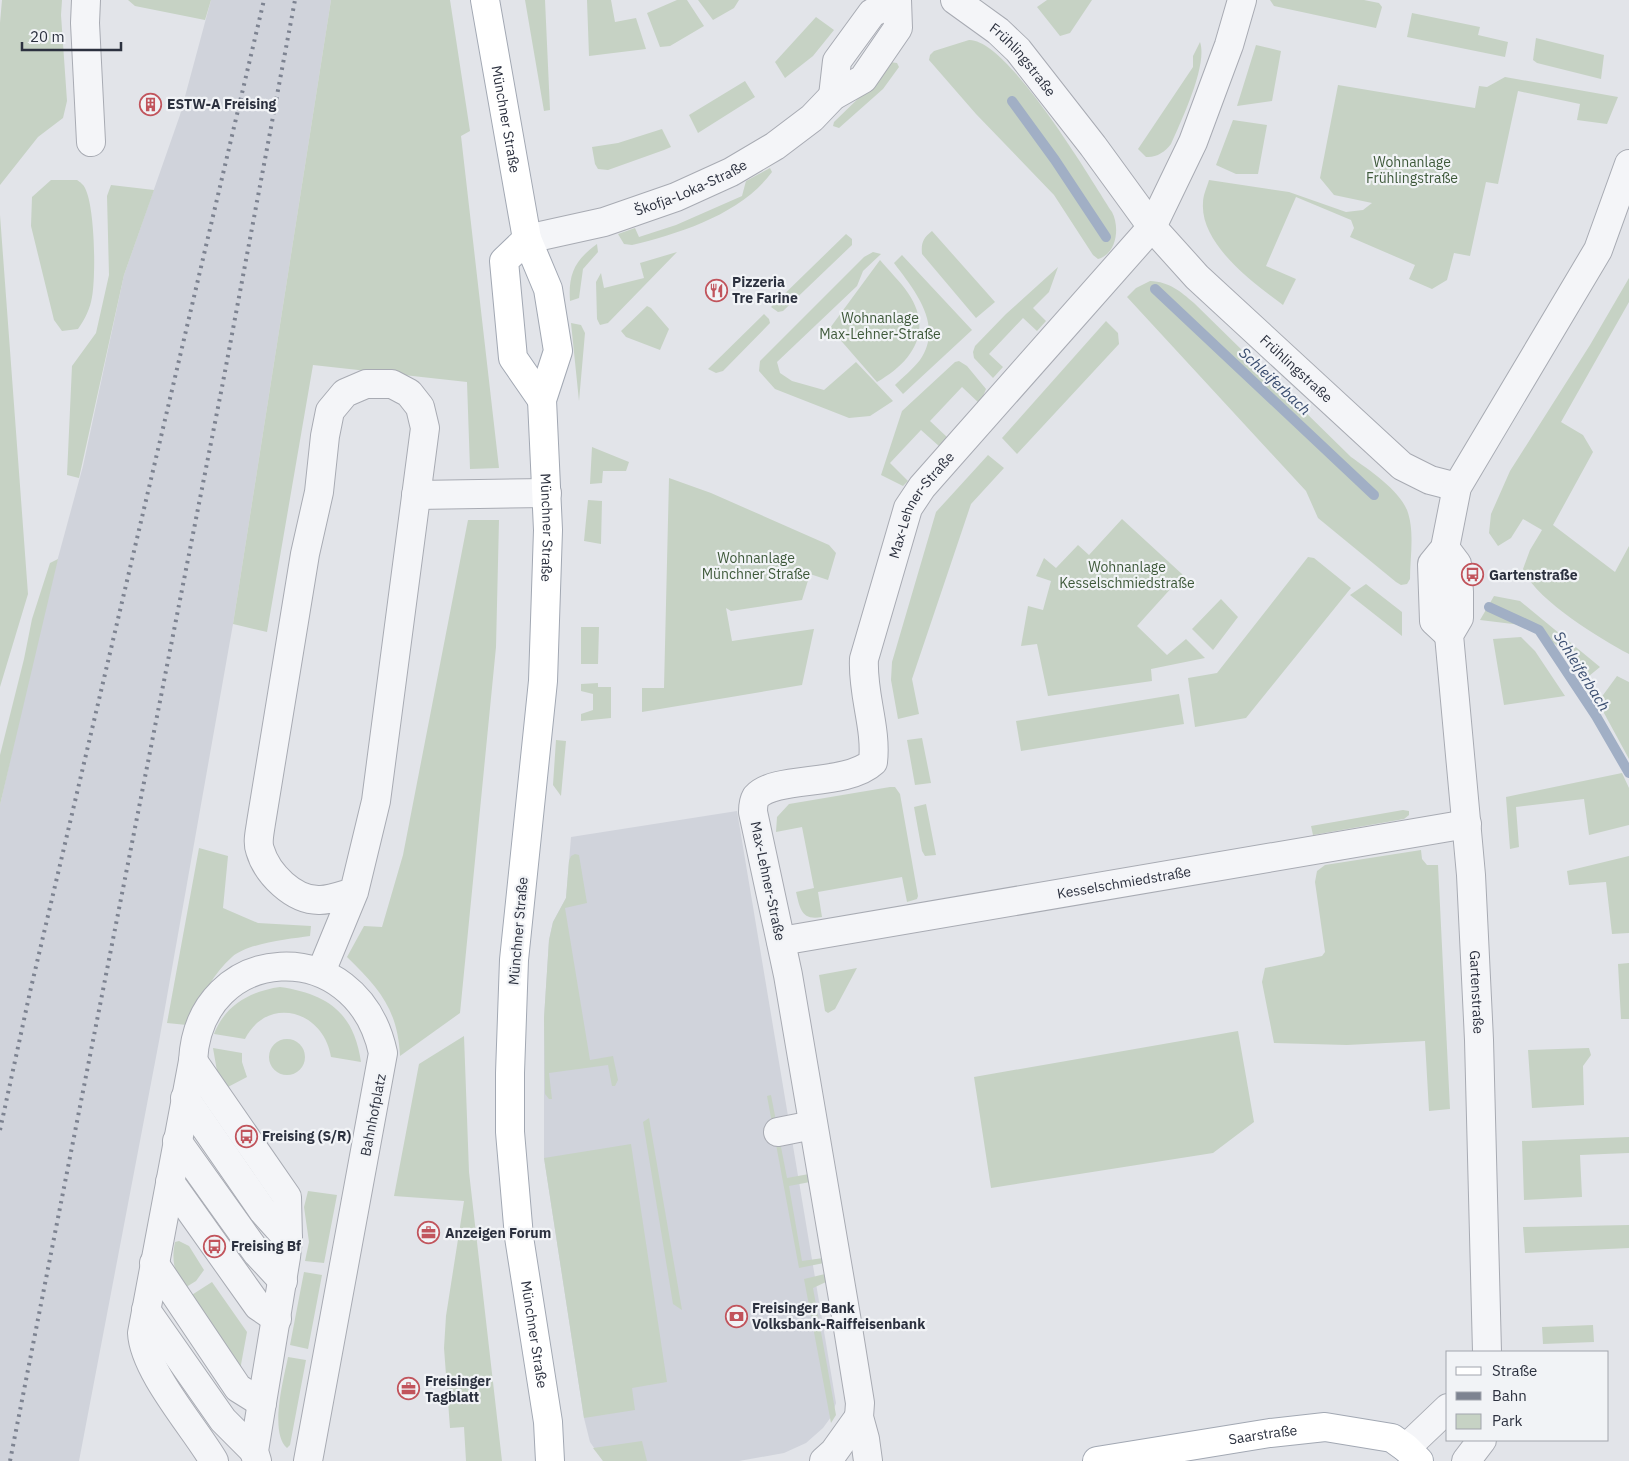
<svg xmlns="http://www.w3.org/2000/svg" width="1629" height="1461" font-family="'IBM Plex Sans',sans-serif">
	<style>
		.built { fill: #d0d3db }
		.green { fill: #c6d2c4 }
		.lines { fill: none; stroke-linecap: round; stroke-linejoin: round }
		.stream { stroke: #a1afc5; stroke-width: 10 }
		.minor-casing { stroke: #a8abb3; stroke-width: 30 }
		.major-casing { stroke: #a2a8b3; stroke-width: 30 }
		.minor { stroke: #f4f5f8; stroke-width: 28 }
		.major { stroke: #fff; stroke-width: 28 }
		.rail { stroke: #7d8391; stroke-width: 4; stroke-dasharray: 2.5 5; stroke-linecap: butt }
		.labels { text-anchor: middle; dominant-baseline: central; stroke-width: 4.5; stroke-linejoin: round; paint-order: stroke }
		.street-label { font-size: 14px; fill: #2c313f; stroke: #f1f3f6 }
		.poi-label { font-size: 14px; font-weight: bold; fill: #2c313f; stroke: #f1f3f6; text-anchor: start }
		.park-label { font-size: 14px; fill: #3e593a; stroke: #f1f3f6 }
		.water-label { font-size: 15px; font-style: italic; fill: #3a4d6f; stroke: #f1f3f6 }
	</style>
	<rect width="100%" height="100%" fill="#e2e4e9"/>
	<path class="built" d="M211,0H331L233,624L160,1036L79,1461H0V805L46,602L83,466L124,275L180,115Z
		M737,811L836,1403L831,1417L823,1428L806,1443L784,1453L739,1461H603L590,1442L584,1418L544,1158V1018L549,940L553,922L566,898L571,837Z"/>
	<path class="green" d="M2,0H62L61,15L67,101L63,118L38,137L0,185V23Z
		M128,0H211L205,20L135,6Z
		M331,0H450L470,131L461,136L499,468L470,469L467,382L313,365L267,632L233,624Z
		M525,0H545L550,110L544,111Z
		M587,0H611L615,22L636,18L646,49L589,56Z
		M677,0H687L704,26L670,46L660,47L647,13Z
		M698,0H739L734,8L713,20Z
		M1047,0H1092L1070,33L1060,36L1037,7Z
		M1270,0H1364L1379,3L1382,7L1376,28L1274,6Z
		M1412,13L1480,27L1478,35L1508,42L1505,57L1407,37Z
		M816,17L834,30L813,56L785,78L775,62Z
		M1536,38L1604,55L1601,79L1537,63L1533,60Z
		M969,40C1008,39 1090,178 1112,212C1120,227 1117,254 1098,259L1093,255L1054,195L976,114L929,60L930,55L934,51Z
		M1200,42C1208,65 1181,121 1171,144C1165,152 1156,158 1146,157L1138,149L1193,67V56Z
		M1256,45L1281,51L1272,101L1237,106Z
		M890,62L897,63L899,67L883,89L839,128L833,126L834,122L870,87Z
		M1505,77L1618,97L1607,124L1577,120L1580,104L1518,91L1498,184L1486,182L1470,256L1454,253L1447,280L1432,289L1409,279L1415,265L1350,237L1354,228L1351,220L1296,197L1266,266L1296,279L1283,305C1253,283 1200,244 1203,203C1203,195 1207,187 1209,180L1289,192L1346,212L1363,210L1372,203L1334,195L1320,178L1338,85L1475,108L1479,86L1487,87Z
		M745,81L755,97L698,133L689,115Z
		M1233,120L1267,125L1258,174H1236L1216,165Z
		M662,129L671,147L664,150L608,170L598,169L595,164L592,147L618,143Z
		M770,168L772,172C741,214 681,233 632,245L624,244L618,234L635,228L639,237L676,225L742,196L746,181Z
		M51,180H77C80,182 84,185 85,188C95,207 96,275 92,297C90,309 85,319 78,329L62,331L54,320L31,226L32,197Z
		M111,185L154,190L124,275L79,478L67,475L72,366L96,333L109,275L107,196Z
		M0,215L28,594L0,687Z
		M932,231L995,302L976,318L922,254C921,243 923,238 932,231Z
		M846,234L852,239V245L783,311L778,312L771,307Z
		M597,244L598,252L583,269L579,298L570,301C568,274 575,260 597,244Z
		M677,252L608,323L600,325L597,319L596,282L601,273L604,288L644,278L640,263Z
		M873,252L881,254L863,271L857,286L777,362L780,373L792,381L824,390L856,362L893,401L870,416L849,418L775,389L759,371L760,361L864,257Z
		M902,255L972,330L903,394L895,385C903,377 913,369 920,360C944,325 915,291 894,263Z
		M880,260C889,271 900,281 908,293C934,331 912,362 877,382L830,328Z
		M1058,267L1049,292L1033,308L1046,321L1037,331L1023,318L989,354L1003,367L993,378L974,358L973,352L975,346L1006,314Z
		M1629,278V302L1561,422L1583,435L1593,452L1553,525L1615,572L1629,546V654C1599,638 1536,600 1523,569L1530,550L1542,530L1523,519L1511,538L1498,546L1489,533L1491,514L1510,471L1590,345Z
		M1150,281C1170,282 1180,291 1194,303L1351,457C1368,469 1399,490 1407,510C1415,531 1410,557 1410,579L1407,584L1401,585L1396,582L1318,518L1306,491L1127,297L1136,288Z
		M647,306L651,308L669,329L660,350L626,337L621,331Z
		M764,314L769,319L770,323L723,371L716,373L708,369Z
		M1106,321L1118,333L1119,344L1017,454L1002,438Z
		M571,323L581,325L585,333L579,401Z
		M959,361L967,366L986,389L980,404L962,387L930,421L948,438L940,447L921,430L890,463L908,481L903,486L881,475L902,411L955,362Z
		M592,447L629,462L626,471H603L602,483L590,484Z
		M988,455L1004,468L971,504L912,679L919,714L898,719L891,680L892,662L936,512Z
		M669,478L711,493L829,545L836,553L828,580L810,574L802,600L731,611L726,608L732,641L814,629L802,685L642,712V688H664Z
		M588,500L602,501L601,544L584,541Z
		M1122,519L1183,575L1137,626L1167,655L1186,639L1205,658L1151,669L1152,681L1048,696L1037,644L1021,646L1028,606L1043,610L1051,581L1036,576L1044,558L1056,568L1078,545L1089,555Z
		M468,520H499L496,647L460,1013L400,1056C398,1010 379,988 347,957L364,926L382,927L403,855Z
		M1308,557L1314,558L1351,588L1246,718L1195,727L1188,678L1217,673Z
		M58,559L0,805V755L24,659L32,619L50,563Z
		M1366,584L1402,612V636L1350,595Z
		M1494,596L1520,601L1600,667L1589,676L1555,644L1521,625L1480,620Z
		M1221,599L1238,617L1213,650L1192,629Z
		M581,627H599L598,664H581Z
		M1521,637L1535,651L1565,696L1504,705L1493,639Z
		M1617,676L1629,682V759L1598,702Z
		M598,683V687H611V718L581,721V714L593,710V694L581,691V684Z
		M1179,694L1184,724L1021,751L1016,721Z
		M922,738L931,783L915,785L907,740Z
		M556,740L566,741L561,796L553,785Z
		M1622,773L1629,788V825L1589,835L1584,799L1516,807L1519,847L1510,849L1506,797Z
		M890,787H895L900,794L918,896L917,899L907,902L902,877L818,892L822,917C801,921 800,908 796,892L814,888L802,827L776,832L777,817L789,804Z
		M926,804L936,855L925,856L922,851L914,807Z
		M1403,810L1409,811V815L1404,819L1313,835L1311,826Z
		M199,848L228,856L223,908L258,923L311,926L310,936C289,939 248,943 232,957C212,974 200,1002 187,1025L167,1023Z
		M1421,850L1422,859L1427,865H1438L1450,1109L1429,1111L1425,1041L1347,1045L1274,1043L1262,982L1265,968L1322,956L1325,952L1315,882L1317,871L1325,865Z
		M575,854L579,855L587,903L565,908L590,1060L613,1056L618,1080L615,1086H612L608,1065L549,1073L552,1099H549L545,1094L544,1018L549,940L553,922L566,898L569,861L571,856Z
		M1629,856V933L1612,934L1606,882L1569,885L1567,871Z
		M1629,963V1019H1621L1618,964Z
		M857,968L835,1009L828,1013L825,1011L819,975Z
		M280,987C328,994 354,1013 361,1062L331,1057C324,1011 268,994 245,1039L214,1034C225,1005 251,991 280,987Z
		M1238,1031L1254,1122L1213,1153L991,1188L974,1077Z
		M464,1036L469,1172L502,1461H466L464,1427L450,1428L444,1348L446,1316L464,1201L394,1196L419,1064Z
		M269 1057a18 18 0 1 1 36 0a18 18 0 1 1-36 0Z
		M213,1048L242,1053V1062L247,1077L226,1088L217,1071Z
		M1589,1048L1591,1055L1583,1066L1584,1105L1532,1108L1528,1050Z
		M771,1095L787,1178L809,1174L810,1182L789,1186L802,1261L823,1258L824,1263L799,1268L767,1096Z
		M649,1118L682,1310L673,1304L643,1122Z
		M1629,1137V1153L1580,1155L1582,1197L1524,1200L1522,1141Z
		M631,1144L667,1382L632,1388L635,1410L584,1418L544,1158Z
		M308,1191L337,1195L324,1263L305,1261L309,1242L304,1207Z
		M1629,1225V1248L1525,1253L1523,1227Z
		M179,1241L189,1246L204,1270L196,1281L183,1289C175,1272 171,1261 175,1242Z
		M304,1272L322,1275L308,1349L290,1345Z
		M825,1274L826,1282L813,1288L836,1415L831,1423L804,1279Z
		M212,1282L247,1332L240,1370L187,1298Z
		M1593,1325L1594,1342L1543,1344L1542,1327Z
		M288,1357L306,1360L290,1445L287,1448C269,1432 284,1378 288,1357Z
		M642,1441L647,1461H603L593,1448Z"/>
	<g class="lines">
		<path class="stream" d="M1012,101L1055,160L1106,237
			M1155,289L1374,495
			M1489,607L1539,630L1596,716L1629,773"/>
		<defs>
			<g id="minor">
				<path d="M86,0L85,23L91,142"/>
				<path id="s1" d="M955,0L998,31L1018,50L1093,146L1152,227L1197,277L1402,466L1430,480L1457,487"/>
				<path d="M833,96L837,61L872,13L897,1"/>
				<path id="s2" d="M527,239L604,222L676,197L731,172L775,146L812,118L833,96L863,79L898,28L897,0"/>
				<path d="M416,495L547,493"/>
				<path id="s3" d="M1445,548L1457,564L1459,592V618L1449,635L1471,875L1479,1040L1487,1352"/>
				<path d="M1449,635L1434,621L1432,564L1445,548L1457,487L1598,250L1629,164"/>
				<path id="s4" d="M781,941L1467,824"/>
				<path d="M321,972L354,892L376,801L425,428L420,407L409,393L392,384H366L345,393L330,411L325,436L319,492L305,554L261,823C260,831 257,842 260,850C267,874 294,901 320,900C331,900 343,895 354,892"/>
				<path d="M193,1061L287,1197L288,1239L286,1257L254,1451L257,1461"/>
				<path d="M185,1098L263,1211L288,1239"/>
				<path d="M778,1132L813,1125"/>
				<path d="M177,1141L257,1253L283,1281"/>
				<path d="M170,1182L258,1306L277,1319"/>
				<path d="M154,1263L238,1388L262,1403"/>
				<path d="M146,1310L223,1420L254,1451"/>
				<path d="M1406,1448L1448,1408"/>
				<path d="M214,1461C194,1427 144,1371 142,1333L193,1061C199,942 357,931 383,1053L308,1461"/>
				<path d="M824,1461L834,1452L859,1417"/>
				<path id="s5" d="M868,1461L865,1439L859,1417L860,1403L847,1322L788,975L753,812C753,807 753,802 756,797C775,775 846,787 873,762C877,728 862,694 864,659L908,508L922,487L1152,227L1193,142L1229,45L1242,0"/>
				<path d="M1466,1461L1482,1440"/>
			</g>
			<g id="major">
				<path id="s6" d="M485,0L527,239L548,289L558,351L542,400L548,530L543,681L514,960L510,1073V1132L519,1237L548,1422L550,1461"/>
				<path d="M527,239L504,261L513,358L542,400"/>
				<path id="s7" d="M1097,1461L1270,1433L1325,1427L1392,1438L1406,1448L1419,1461"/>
			</g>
		</defs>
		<use href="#minor" class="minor-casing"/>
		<use href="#major" class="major-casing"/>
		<use href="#minor" class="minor"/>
		<use href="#major" class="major"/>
		<path class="rail" d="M0,1130L30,992L264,0
			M10,1461L223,382L295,0"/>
	</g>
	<defs>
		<symbol id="building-ring" viewBox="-11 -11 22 22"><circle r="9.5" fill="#f1f3f6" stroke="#c1545c" stroke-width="1.5"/><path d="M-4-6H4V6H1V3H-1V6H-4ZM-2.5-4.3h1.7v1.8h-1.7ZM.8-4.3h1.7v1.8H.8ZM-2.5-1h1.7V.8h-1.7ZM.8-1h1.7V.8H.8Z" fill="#c1545c"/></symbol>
		<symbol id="restaurant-ring" viewBox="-11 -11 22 22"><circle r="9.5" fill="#f1f3f6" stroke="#c1545c" stroke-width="1.5"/><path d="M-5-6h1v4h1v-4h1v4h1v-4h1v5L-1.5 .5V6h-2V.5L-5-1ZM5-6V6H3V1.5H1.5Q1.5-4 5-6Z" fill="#c1545c"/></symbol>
		<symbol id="bus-ring" viewBox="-11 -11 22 22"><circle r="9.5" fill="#f1f3f6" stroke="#c1545c" stroke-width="1.5"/><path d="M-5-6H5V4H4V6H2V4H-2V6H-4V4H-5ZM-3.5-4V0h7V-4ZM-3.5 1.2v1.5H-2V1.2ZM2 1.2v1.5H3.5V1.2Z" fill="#c1545c"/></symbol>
		<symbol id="office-ring" viewBox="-11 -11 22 22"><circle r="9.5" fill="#f1f3f6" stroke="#c1545c" stroke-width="1.5"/><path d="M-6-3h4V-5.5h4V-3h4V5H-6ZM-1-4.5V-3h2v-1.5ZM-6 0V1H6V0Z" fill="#c1545c"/></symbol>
		<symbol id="bank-ring" viewBox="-11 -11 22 22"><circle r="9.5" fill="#f1f3f6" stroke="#c1545c" stroke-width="1.5"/><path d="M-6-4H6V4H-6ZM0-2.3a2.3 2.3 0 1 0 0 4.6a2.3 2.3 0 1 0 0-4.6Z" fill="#c1545c"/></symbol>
	</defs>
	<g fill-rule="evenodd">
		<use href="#building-ring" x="138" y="92" width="25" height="25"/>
		<use href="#restaurant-ring" x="704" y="278" width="25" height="25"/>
		<use href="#bus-ring" x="1460" y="562" width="25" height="25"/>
		<use href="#bus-ring" x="234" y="1124" width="25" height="25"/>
		<use href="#office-ring" x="416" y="1220" width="25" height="25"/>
		<use href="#bus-ring" x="202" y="1234" width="25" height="25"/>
		<use href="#bank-ring" x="724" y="1304" width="25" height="25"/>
		<use href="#office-ring" x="396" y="1376" width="25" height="25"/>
	</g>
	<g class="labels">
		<g class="street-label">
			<text stroke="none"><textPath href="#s1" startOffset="91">Frühlingstraße</textPath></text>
			<text stroke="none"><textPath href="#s6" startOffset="121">Münchner Straße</textPath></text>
			<text stroke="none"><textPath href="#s2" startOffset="172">Škofja-Loka-Straße</textPath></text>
			<text stroke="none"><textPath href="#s1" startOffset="505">Frühlingstraße</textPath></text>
			<text stroke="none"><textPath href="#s5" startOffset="1069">Max-Lehner-Straße</textPath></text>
			<text stroke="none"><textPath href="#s6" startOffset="539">Münchner Straße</textPath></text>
			<text transform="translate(768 881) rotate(78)">Max-Lehner-Straße</text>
			<text stroke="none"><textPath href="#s4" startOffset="348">Kesselschmiedstraße</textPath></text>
			<text transform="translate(518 931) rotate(-85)">Münchner Straße</text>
			<text stroke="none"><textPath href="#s3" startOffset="452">Gartenstraße</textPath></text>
			<text transform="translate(373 1115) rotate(-79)">Bahnhofplatz</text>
			<text stroke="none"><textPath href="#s6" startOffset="1349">Münchner Straße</textPath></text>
			<text stroke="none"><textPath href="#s7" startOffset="168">Saarstraße</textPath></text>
		</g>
		<g class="poi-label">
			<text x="167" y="104">ESTW-A Freising</text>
			<text x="732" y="282">Pizzeria<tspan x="732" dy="16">Tre Farine</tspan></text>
			<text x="1489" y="575">Gartenstraße</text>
			<text x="262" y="1136">Freising (S/R)</text>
			<text x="445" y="1233">Anzeigen Forum</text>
			<text x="231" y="1246">Freising Bf</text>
			<text x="752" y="1308">Freisinger Bank<tspan x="752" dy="16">Volksbank-Raiffeisenbank</tspan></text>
			<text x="425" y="1381">Freisinger<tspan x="425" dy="16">Tagblatt</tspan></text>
		</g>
		<g class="park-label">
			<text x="1412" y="162">Wohnanlage<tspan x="1412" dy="16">Frühlingstraße</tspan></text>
			<text x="880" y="318">Wohnanlage<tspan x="880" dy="16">Max-Lehner-Straße</tspan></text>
			<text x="756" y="558">Wohnanlage<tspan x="756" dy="16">Münchner Straße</tspan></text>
			<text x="1127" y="567">Wohnanlage<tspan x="1127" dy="16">Kesselschmiedstraße</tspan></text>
		</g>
		<g class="water-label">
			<text transform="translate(1275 381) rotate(43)">Schleiferbach</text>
			<text transform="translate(1582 671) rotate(58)">Schleiferbach</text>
		</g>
	</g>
	<rect x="1446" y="1351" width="162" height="90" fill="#f1f3f6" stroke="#a2a5ad"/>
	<rect x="1456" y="1367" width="25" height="8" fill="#ffffff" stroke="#a2a5ad"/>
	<text x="1492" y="1376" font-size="15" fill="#2c313f">Straße</text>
	<rect x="1456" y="1392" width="25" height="8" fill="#7d8391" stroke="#a2a5ad"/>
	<text x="1492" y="1401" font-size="15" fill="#2c313f">Bahn</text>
	<rect x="1456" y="1414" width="25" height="15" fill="#c6d2c4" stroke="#a2a5ad"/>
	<text x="1492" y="1426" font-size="15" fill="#2c313f">Park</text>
	<path d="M22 42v8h99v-8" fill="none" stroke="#2c313f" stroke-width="2.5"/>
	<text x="30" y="42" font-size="15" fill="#2c313f" stroke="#f1f3f6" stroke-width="4" paint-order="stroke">20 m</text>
</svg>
